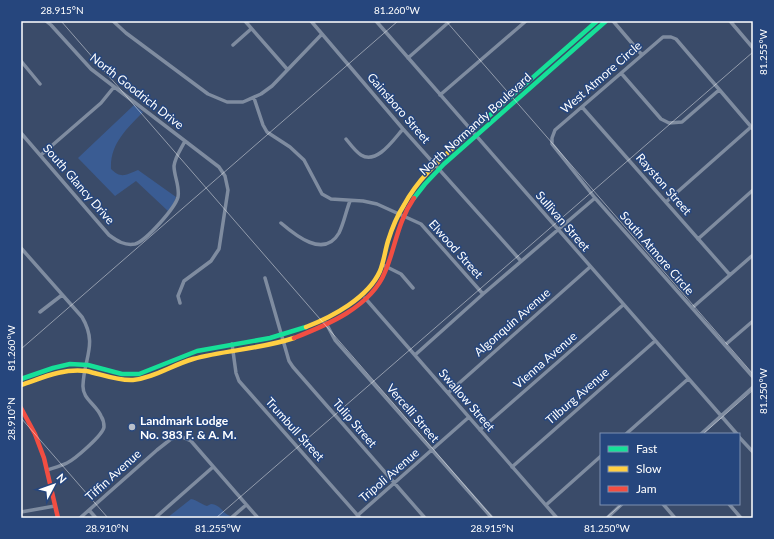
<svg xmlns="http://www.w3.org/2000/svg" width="774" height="539" font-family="Lato,sans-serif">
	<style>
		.green { fill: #3a5c93 }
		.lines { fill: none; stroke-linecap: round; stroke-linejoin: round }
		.street { stroke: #7f8ca0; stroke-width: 3.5 }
		.fast { stroke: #16e098; stroke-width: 4.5 }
		.slow { stroke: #ffcf43; stroke-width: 4.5 }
		.jam { stroke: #f24e42; stroke-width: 4.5 }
		.ticks { fill: none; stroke: #fff; stroke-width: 1; stroke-opacity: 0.45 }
		.poi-dot { fill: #bac0ca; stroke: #26467d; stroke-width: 1.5 }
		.labels { text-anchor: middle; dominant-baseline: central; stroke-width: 3; stroke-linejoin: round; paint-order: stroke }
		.street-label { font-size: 12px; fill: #fff; stroke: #26467d }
		.poi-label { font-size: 12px; font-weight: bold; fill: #fff; stroke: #26467d; text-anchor: start }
		.neatline { fill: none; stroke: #fff; stroke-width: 1.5 }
		.ticks-label { font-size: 10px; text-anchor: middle; fill: #fff }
	</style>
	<rect width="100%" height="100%" fill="#3a4b69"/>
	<path class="green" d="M134,105L143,112C127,129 110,143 111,169C121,179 126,175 138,170L176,197L172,207L168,211L136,181L115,196L78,158Z
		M191,499C197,500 201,504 207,506L211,504C222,505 222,514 231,516L229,518H167Z"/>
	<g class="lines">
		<path class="street" d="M46,21L51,25L91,69L219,167L225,176L228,190L219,249L211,261L184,281L178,296L180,303
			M113,21L126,33L208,94L227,102H243L261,94L272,86L322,34
			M245,21L287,69
			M311,21L403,129L521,261
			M376,21L737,434
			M613,21L642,55
			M730,21L753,48
			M233,45L251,29
			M408,58L450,21
			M21,61L40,84
			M621,73L661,119L669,123L682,122L719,90
			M440,95L526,21
			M254,98L263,125L267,132L290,147L304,160L322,194L331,199L363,201L377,204L421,224L483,294
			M582,107L730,275
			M753,129L676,39L671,37H663L555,130L552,138V144L595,198L753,377
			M21,133L109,235C117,241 125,246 135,244C146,241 175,208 178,197C180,187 174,176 174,166C175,157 181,149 185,141
			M346,139C350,144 355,151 361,155C377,165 394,139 403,129
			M41,155L101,103L114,87
			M666,202L751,127
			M281,223C295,235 324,259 339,233C344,223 346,211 350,201
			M698,239L753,190
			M21,248L82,317C98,344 84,358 83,385C82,399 96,404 101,416C103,419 104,424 104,427C103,435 75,459 67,463C61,466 53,468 47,470
			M383,265L401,274L413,288
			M265,278L289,361L293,367L425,518
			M365,298L557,518
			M692,308L753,255
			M40,312L62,295
			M326,323L335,340L492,518
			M232,344L236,373L239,381L360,518
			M725,345L753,321
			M415,355L483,294L595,198
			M448,393L590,267
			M480,430L623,305
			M626,434L688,379
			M701,434L753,387
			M739,437L753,452
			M512,467L655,341
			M663,504L675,518
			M729,504L741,518
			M546,505L601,456
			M89,510L96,518
			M21,512L55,506
			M358,515L469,417
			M80,518L157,450L171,439L180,436L191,441L258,518
			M155,518L213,467
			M231,518L246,505
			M607,518L622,504"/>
		<path class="fast" d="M465,137L597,21
			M414,198L425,184L444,164L606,21
			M21,379L53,368L70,364L88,365L122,374H139L197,351L270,338L306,327"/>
		<path class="slow" d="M306,327C332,317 368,298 380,271C384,261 385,251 388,241C392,228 397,216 404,205C419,177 442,158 465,137
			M21,385C42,378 63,368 86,371C101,374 117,381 133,380C154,378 172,365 193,359C226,350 261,349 294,338"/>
		<path class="jam" d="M294,338C327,325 371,307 385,272C396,246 397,223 414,198
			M21,408L35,434L44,458L58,518"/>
	</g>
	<path class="ticks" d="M61,21L493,518M446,21L753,374M21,349L398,21M21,418L108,518M703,434L753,390M216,518L753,52M606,518L622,504"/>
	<circle class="poi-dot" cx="132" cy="427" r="4"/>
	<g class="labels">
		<g class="street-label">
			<text transform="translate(601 77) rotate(-41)">West Atmore Circle</text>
			<text transform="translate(137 91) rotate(38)">North Goodrich Drive</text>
			<text transform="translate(399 108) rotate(49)">Gainsboro Street</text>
			<text transform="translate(475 124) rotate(-42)">North Normandy Boulevard</text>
			<text transform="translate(79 184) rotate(49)">South Glancy Drive</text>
			<text transform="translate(664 184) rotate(49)">Rayston Street</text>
			<text transform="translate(563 221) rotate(49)">Sullivan Street</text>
			<text transform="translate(456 249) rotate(48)">Elwood Street</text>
			<text transform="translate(657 253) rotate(49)">South Atmore Circle</text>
			<text transform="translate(512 322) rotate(-41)">Algonquin Avenue</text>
			<text transform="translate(545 360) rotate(-41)">Vienna Avenue</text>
			<text transform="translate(577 396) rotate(-41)">Tilburg Avenue</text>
			<text transform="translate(467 400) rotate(49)">Swallow Street</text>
			<text transform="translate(413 413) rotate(49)">Vercelli Street</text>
			<text transform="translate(355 423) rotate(49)">Tulip Street</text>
			<text transform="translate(295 429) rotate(48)">Trumbull Street</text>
			<text transform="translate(113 475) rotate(-42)">Tiffin Avenue</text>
			<text transform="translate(389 475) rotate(-41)">Tripoli Avenue</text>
		</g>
		<g class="poi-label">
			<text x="140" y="420">Landmark Lodge<tspan x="140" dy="14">No. 383 F. &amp; A. M.</tspan></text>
		</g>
	</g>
	<rect width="774" height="539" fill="none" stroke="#26467d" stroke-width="44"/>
	<rect x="600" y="433" width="140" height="72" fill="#26467d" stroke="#7d90b1"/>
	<rect x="608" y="446" width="20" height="6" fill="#16e098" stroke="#7d90b1"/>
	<text x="636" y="453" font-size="12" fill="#ffffff">Fast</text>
	<rect x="608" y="466" width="20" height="6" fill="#ffcf43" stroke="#7d90b1"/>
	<text x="636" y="473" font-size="12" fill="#ffffff">Slow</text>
	<rect x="608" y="486" width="20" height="6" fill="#f24e42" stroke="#7d90b1"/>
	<text x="636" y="493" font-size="12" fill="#ffffff">Jam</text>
	<g transform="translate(54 485) rotate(49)" stroke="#26467d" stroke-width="3" paint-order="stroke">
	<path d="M0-3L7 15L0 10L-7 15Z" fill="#ffffff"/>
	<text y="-6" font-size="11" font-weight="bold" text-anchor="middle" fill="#ffffff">N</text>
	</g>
	<rect x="22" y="22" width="730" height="495" class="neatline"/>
	<g class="ticks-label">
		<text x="62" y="14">28.915°N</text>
		<text x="397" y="14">81.260°W</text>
		<text transform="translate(763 52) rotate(-90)" y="4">81.255°W</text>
		<text transform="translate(11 348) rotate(-90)" y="4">81.260°W</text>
		<text transform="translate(763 391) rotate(-90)" y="4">81.250°W</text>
		<text transform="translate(11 419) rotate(-90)" y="4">28.910°N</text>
		<text x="107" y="532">28.910°N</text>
		<text x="218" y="532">81.255°W</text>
		<text x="492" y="532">28.915°N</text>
		<text x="607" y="532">81.250°W</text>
	</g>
</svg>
